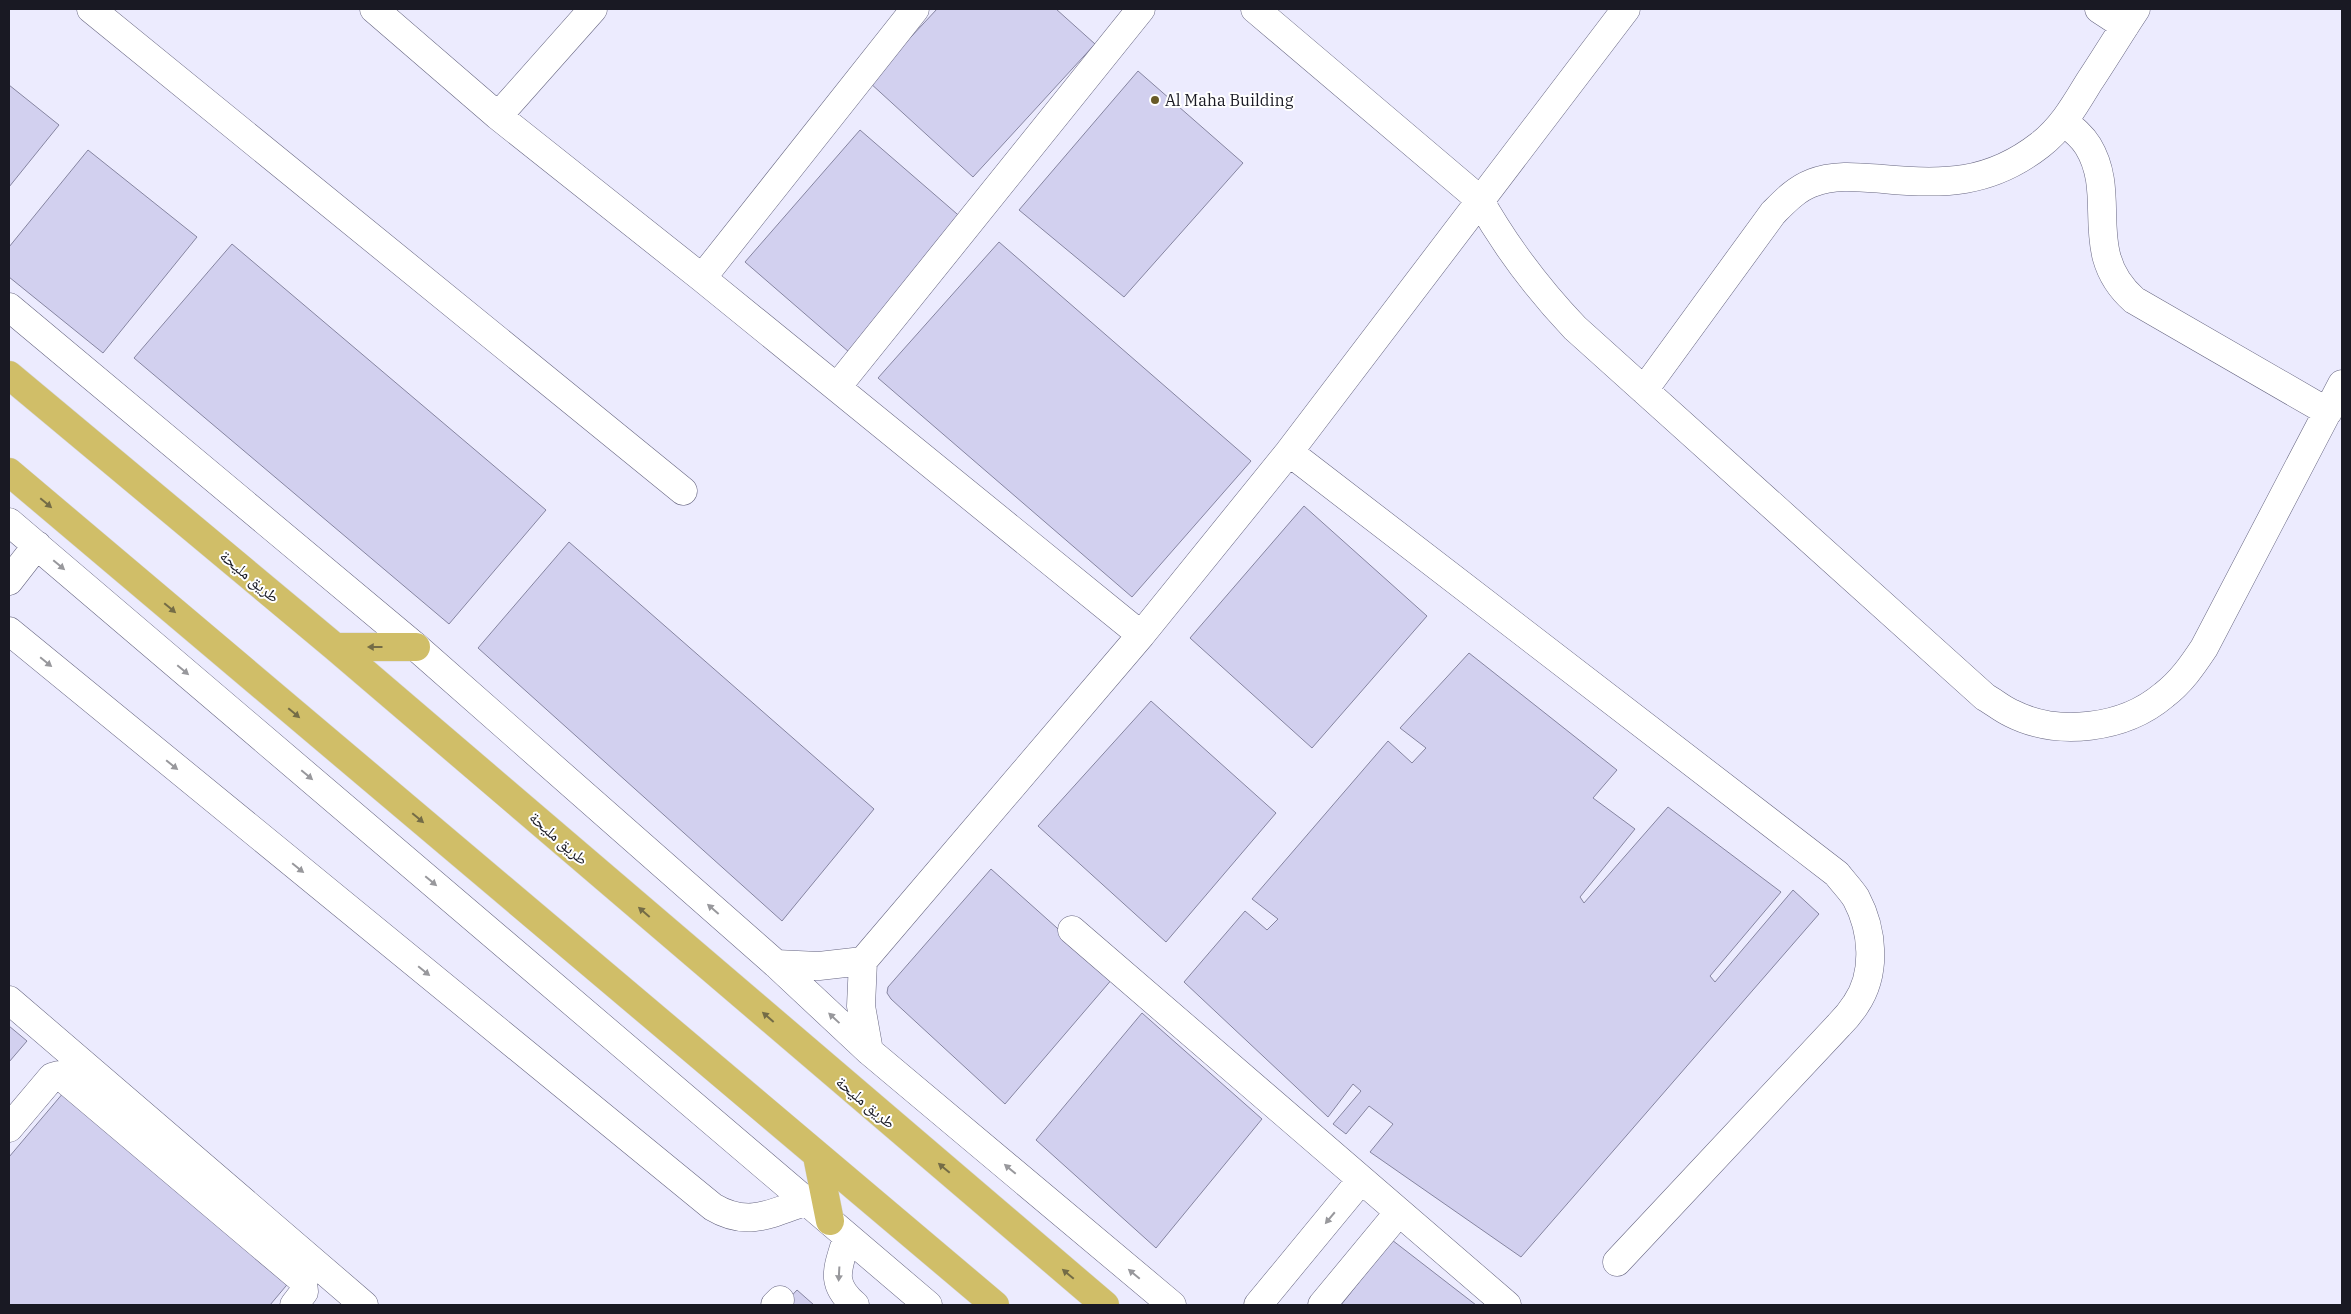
<svg xmlns="http://www.w3.org/2000/svg" width="2351" height="1314" font-family="'IBM Plex Serif','Noto Naskh Arabic',serif">
	<style>
		.building { fill: #d2d0ef; stroke: #8685a1 }
		.lines { fill: none; stroke-linecap: round; stroke-linejoin: round }
		.minor-casing { stroke: #676681; stroke-width: 29 }
		.major-casing { stroke: #d6d6d7; stroke-width: 29 }
		.minor { stroke: #fff; stroke-width: 28 }
		.major { stroke: #d0be68; stroke-width: 28 }
		.oneway { fill: #746c46 }
		.oneway2 { fill: #98989c }
		.poi-dot { fill: #685a27; stroke: #fff; stroke-width: 2 }
		.labels { text-anchor: middle; dominant-baseline: central; stroke-width: 4; stroke-linejoin: round; paint-order: stroke }
		.poi-label { font-size: 16px; fill: #191923; stroke: #fff; text-anchor: start }
		.street-label { font-size: 16px; fill: #191923; stroke: #fff }
	</style>
	<rect width="100%" height="100%" fill="#ecebfe"/>
	<path class="building" d="M937,9H1056L1095,44L973,177L869,82Z
		M1138,71L1243,163L1124,297L1019,210Z
		M9,85L59,125L9,187Z
		M860,130L964,220L849,352L745,262Z
		M88,150L197,237L103,353L9,277V247Z
		M999,242L1251,461L1132,597L878,378Z
		M232,244L546,510L449,624L134,358Z
		M1304,506L1427,616L1312,748L1190,638Z
		M569,542L874,809L782,921L478,648Z
		M1469,653L1617,770L1593,798L1635,829L1580,897L1584,903L1668,807L1781,892L1710,976L1715,982L1793,890L1819,914L1521,1257L1370,1152L1393,1124L1369,1106L1346,1134L1333,1124L1361,1091L1353,1084L1328,1117L1184,982L1245,911L1267,930L1278,919L1252,899L1388,741L1412,763L1426,748L1400,728Z
		M1151,701L1276,813L1166,942L1038,826Z
		M991,869L1113,978L1005,1104L891,999L887,993L888,987Z
		M1142,1013L1262,1119L1156,1248L1036,1140Z
		M9,1026L27,1041L9,1062Z
		M64,1092L291,1280L270,1305H9V1157Z
		M1392,1240L1476,1305H1341Z
		M797,1290L814,1305H783Z"/>
	<g class="lines">
		<defs>
			<path id="minor" d="M91,9L683,491
				M374,9L498,116L702,278L1141,635
				M1255,9L1479,199C1506,247 1537,288 1575,328L1985,697C1994,702 2002,709 2011,713C2058,737 2124,729 2164,695C2181,682 2192,666 2204,648L2342,384
				M2099,9L2125,26
				M498,116L593,9
				M2064,122C2073,129 2082,136 2088,146C2119,197 2080,252 2134,300L2328,412
				M702,278L915,9
				M9,307L416,647L776,964L869,1051L1172,1305
				M837,387L1141,9
				M1644,390L1773,213C1784,202 1796,189 1812,183C1834,174 1859,177 1883,179C1943,185 1990,184 2040,145C2062,128 2075,105 2089,82C2105,58 2120,33 2136,9
				M1289,452L1837,874C1843,882 1851,890 1856,898C1873,930 1877,973 1856,1004C1851,1012 1845,1019 1839,1025L1617,1262
				M9,522L928,1305
				M9,581L37,545
				M9,631L713,1207C748,1228 772,1213 807,1201
				M1072,930L1507,1305
				M776,964L819,966L863,961
				M9,1000L364,1305
				M869,1051L861,1006L863,961L1141,635L1289,452L1626,9
				M9,1128L52,1077L59,1075L62,1077L300,1278L303,1282L304,1292L294,1305
				M847,1237C839,1267 828,1282 855,1305
				M775,1305L780,1300
				M1258,1305L1361,1180
				M1322,1305L1399,1212"/>
			<path id="major" d="M9,375L335,647L1105,1305
				M9,472L995,1305
				M335,647H416
				M817,1156L830,1221"/>
		</defs>
		<use href="#minor" class="minor-casing"/>
		<use href="#major" class="major-casing"/>
		<use href="#minor" class="minor"/>
		<use href="#major" class="major"/>
	</g>
	<defs><path id="oneway-solid" d="M-6-.8H1V-3.2L6.5 0L1 3.2V.8H-6Z" transform="scale(1.25)"/></defs>
	<g class="oneway">
		<use href="#oneway-solid" transform="translate(46 503) rotate(40)"/>
		<use href="#oneway-solid" transform="translate(170 608) rotate(40)"/>
		<use href="#oneway-solid" transform="translate(375 647) rotate(180)"/>
		<use href="#oneway-solid" transform="translate(294 713) rotate(40)"/>
		<use href="#oneway-solid" transform="translate(418 818) rotate(40)"/>
		<use href="#oneway-solid" transform="translate(644 912) rotate(-139)"/>
		<use href="#oneway-solid" transform="translate(768 1017) rotate(-139)"/>
		<use href="#oneway-solid" transform="translate(944 1168) rotate(-140)"/>
		<use href="#oneway-solid" transform="translate(1068 1274) rotate(-140)"/>
	</g>
	<g class="oneway2">
		<use href="#oneway-solid" transform="translate(59 565) rotate(40)"/>
		<use href="#oneway-solid" transform="translate(46 662) rotate(39)"/>
		<use href="#oneway-solid" transform="translate(183 670) rotate(40)"/>
		<use href="#oneway-solid" transform="translate(172 765) rotate(39)"/>
		<use href="#oneway-solid" transform="translate(307 775) rotate(40)"/>
		<use href="#oneway-solid" transform="translate(298 868) rotate(39)"/>
		<use href="#oneway-solid" transform="translate(431 881) rotate(40)"/>
		<use href="#oneway-solid" transform="translate(713 909) rotate(-139)"/>
		<use href="#oneway-solid" transform="translate(424 971) rotate(39)"/>
		<use href="#oneway-solid" transform="translate(834 1018) rotate(-137)"/>
		<use href="#oneway-solid" transform="translate(1010 1169) rotate(-140)"/>
		<use href="#oneway-solid" transform="translate(1330 1218) rotate(130)"/>
		<use href="#oneway-solid" transform="translate(839 1274) rotate(93)"/>
		<use href="#oneway-solid" transform="translate(1134 1274) rotate(-140)"/>
	</g>
	<circle class="poi-dot" cx="1155" cy="100" r="5"/>
	<g class="labels">
		<g class="poi-label">
			<text x="1165" y="100">Al Maha Building</text>
		</g>
		<g class="street-label">
			<text transform="translate(250 576) rotate(40)">طريق مليحة</text>
			<text transform="translate(559 838) rotate(41)">طريق مليحة</text>
			<text transform="translate(866 1102) rotate(40)">طريق مليحة</text>
		</g>
	</g>
	<rect width="2351" height="1314" fill="none" stroke="#191923" stroke-width="20"/>
</svg>
